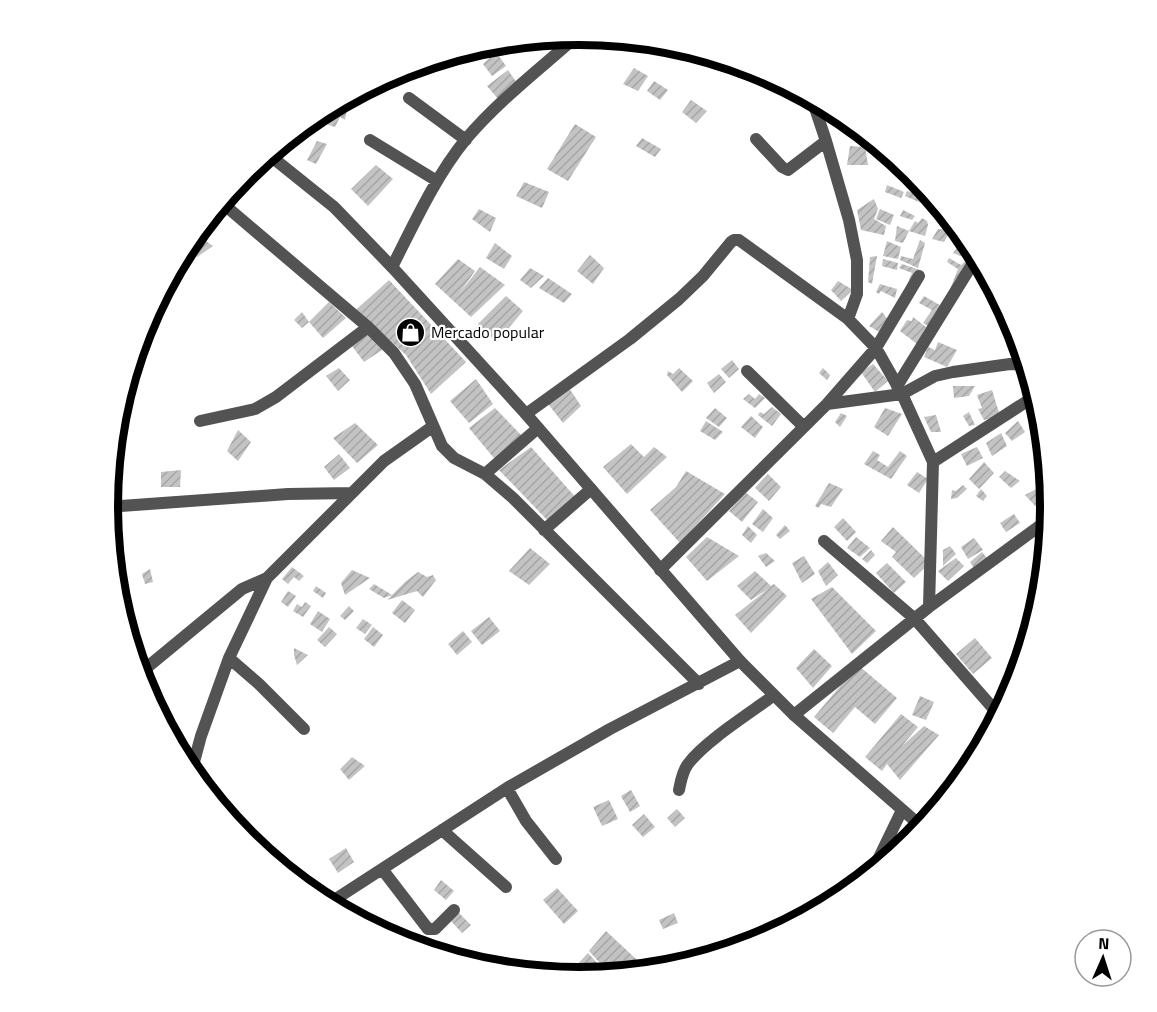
<svg xmlns="http://www.w3.org/2000/svg" width="1157" height="1012" font-family="'Titillium Web',sans-serif">
	<style>
		.building { fill: url(#building-hatch) }
		.lines { fill: none; stroke-linecap: round; stroke-linejoin: round }
		.minor { stroke: #535353; stroke-width: 12 }
		.tertiary { stroke: #535353; stroke-width: 12 }
		.labels { text-anchor: middle; dominant-baseline: central; stroke-width: 4.5; stroke-linejoin: round; paint-order: stroke }
		.poi-label { font-size: 16px; fill: #000; stroke: #fff; text-anchor: start }
		.rim { fill: none; stroke: #000; stroke-width: 8 }
	</style>
	<defs>
		<pattern id="building-hatch" width="6" height="6" patternUnits="userSpaceOnUse" patternTransform="scale(1.5)"><rect width="6" height="6" fill="#c3c3c3"/><path d="M-1 1l2-2M0 6l6-6M5 7l2-2" fill="none" stroke="#a6a6a6"/></pattern>
	</defs>
	<rect width="100%" height="100%" fill="#fff"/>
	<path class="building" d="M490,43L496,49L480,53L479,46Z
		M496,52L506,66L492,76L483,64Z
		M634,68L648,76L638,91L623,84Z
		M508,70L517,83L499,100L487,86Z
		M654,81L668,90L660,100L647,91Z
		M354,94L353,104L340,101Z
		M691,100L707,111L696,123L682,112Z
		M332,106L347,109L345,120L340,117L335,127L323,123Z
		M575,124L596,137L568,181L547,169Z
		M642,138L661,149L655,157L636,146Z
		M317,141L327,144L316,164L307,160Z
		M850,146L865,147L868,165H847Z
		M376,165L393,179L368,206L351,189Z
		M524,182L549,192L542,208L516,196Z
		M887,185L904,192L901,198L885,192Z
		M919,189L927,191V198L929,199L928,206L905,196L907,191L916,194Z
		M874,199L878,209L874,219L886,226L884,235L861,230L857,210Z
		M479,209L496,218L490,232L472,219Z
		M880,209L894,215L890,225L876,219Z
		M903,210L915,216L912,220L900,216Z
		M922,218L927,221L928,225L925,236L909,231L915,221L918,223Z
		M897,226L909,231L903,243L895,241Z
		M938,229L951,230L944,242L932,239Z
		M196,234L213,246L197,257L186,249Z
		M966,238L972,247L966,258L953,253L957,248L963,251Z
		M920,240L925,243L918,268L900,260L901,256L913,259Z
		M887,241L901,247L898,259L883,256Z
		M495,243L512,256L504,269L486,258Z
		M590,255L604,268L593,284L577,271Z
		M877,256L872,284L868,282L870,257Z
		M949,258L961,265L967,260L971,261L947,297L958,269L947,262Z
		M458,259L475,271L459,294L480,267L505,285L471,317L435,284Z
		M883,259L898,263L897,270L882,266Z
		M902,264L920,270L907,294L905,289L912,273L899,268Z
		M530,268L544,276L531,288L520,280Z
		M548,278L572,294L564,303L539,288Z
		M389,280L466,362L431,394L406,355L356,310Z
		M838,281L853,290L841,301L831,290Z
		M880,284L897,289L895,298L881,291L879,294L876,292Z
		M506,296L523,311L497,342L478,324Z
		M924,296L945,308L932,328L923,323L932,310L919,303Z
		M329,302L346,318L323,338L309,322Z
		M302,312L309,322L302,328L294,320Z
		M882,312L889,321L881,333L869,326Z
		M913,317L926,327L917,344L900,331L907,320L912,321Z
		M370,332L385,348L364,362L352,346Z
		M938,342L957,350L947,367L924,357L928,347L935,350Z
		M732,360L739,369L729,378L721,369Z
		M873,364L888,381L875,392L861,372Z
		M339,368L350,380L338,391L326,376Z
		M679,368L693,381L682,392L667,375L668,371L673,374Z
		M823,368L830,375L827,380L819,373Z
		M719,374L726,382L714,393L707,383Z
		M476,379L493,404L469,423L450,401Z
		M953,386H975L969,396L954,398Z
		M569,388L581,406L563,423L545,400Z
		M992,390L1000,416L984,420L978,409L982,408L977,395Z
		M749,394L755,399L759,394L765,398L755,408L743,399Z
		M772,407L781,414L772,426L758,415L760,412L764,414Z
		M495,408L524,438L498,463L469,428Z
		M715,408L727,418L719,427L706,418Z
		M885,408L902,414L888,436L874,427Z
		M969,412L975,425L969,426L963,416Z
		M841,413L847,416L840,427L835,422Z
		M936,415L941,432H931L924,417Z
		M751,416L763,427L755,438L741,427Z
		M706,421L723,432L715,440L700,431Z
		M1018,421L1025,432L1012,441L1005,433Z
		M355,423L378,445L357,463L333,438Z
		M238,430L251,442L238,461L227,451Z
		M1001,433L1007,446L992,456L986,443Z
		M1043,439L1045,455L1042,457L1035,445Z
		M631,444L644,457L654,447L667,457L627,494L603,467Z
		M531,447L578,500L551,524L499,470Z
		M977,447L983,458L967,466L961,454Z
		M873,451L880,455L877,460L888,467L900,451L907,456L891,479L864,464Z
		M339,454L350,468L334,480L324,467Z
		M984,462L994,473L979,489L969,479Z
		M181,470L180,487H161V472Z
		M686,471L725,494L680,543L650,510L676,487Z
		M1005,471L1020,481L1011,488L999,477Z
		M917,472L928,479L919,493L907,485Z
		M768,474L781,487L769,501L755,488Z
		M829,483L843,489L831,507L821,504L819,508L815,506Z
		M963,485L967,489L957,498L951,499L952,490L956,491Z
		M981,489L987,496L983,501L976,496Z
		M1036,489L1049,504L1039,510L1025,495Z
		M745,492L758,502L742,522L729,511Z
		M763,509L773,518L763,532L752,524Z
		M1014,514L1020,523L1006,532L1000,523Z
		M843,518L856,532L847,541L834,527Z
		M785,525L790,531L780,539L776,535Z
		M748,526L757,535L751,543L742,535Z
		M893,527L930,563L914,578L892,557L896,552L881,541Z
		M707,537L739,556L707,581L686,557Z
		M856,537L870,548L860,557L847,548Z
		M974,538L983,550L968,559L961,547Z
		M950,546L956,554L943,566V550Z
		M530,548L550,564L529,585L509,571Z
		M871,550L875,555L867,563L862,559Z
		M982,552L987,558L974,568L970,562Z
		M766,553L775,561L766,567L758,556Z
		M804,556L815,574L802,583L792,563Z
		M956,558L964,566L948,581L938,571Z
		M828,562L838,575L826,586L818,571Z
		M887,563L906,582L894,593L876,573Z
		M292,567L304,576L299,581L294,577L288,584L282,579Z
		M150,569L153,582L145,584L142,574Z
		M352,570L370,578L345,595L341,583Z
		M755,571L771,586L774,584L787,596L751,633L735,615L768,589L751,600L737,586Z
		M418,572L427,577L433,575L436,580L423,597L417,591L387,600L405,582Z
		M374,584L392,595L384,598L369,589Z
		M316,586L326,593L323,598L313,591Z
		M832,587L876,631L852,654L811,599Z
		M288,591L296,596L288,607L281,602Z
		M402,600L415,610L405,623L392,613Z
		M305,602L311,606L303,617L293,611L297,604L302,607Z
		M349,606L354,611L345,620L340,616Z
		M318,611L330,619L322,632L310,624Z
		M489,617L500,631L482,645L471,631Z
		M363,619L372,625L365,634L356,628Z
		M329,627L337,634L325,647L317,640Z
		M373,627L383,635L374,647L364,639Z
		M463,631L472,642L457,655L448,644Z
		M975,638L992,658L973,674L956,654Z
		M294,648L308,655L297,665L294,655Z
		M814,649L832,666L813,688L796,668Z
		M858,665L897,698L875,724L855,707L833,733L814,717Z
		M920,696L934,702L926,720L912,715Z
		M901,714L918,727L902,746L924,726L939,735L900,780L887,764L882,771L865,757Z
		M352,757L365,766L349,780L340,769Z
		M631,790L640,806L630,812L621,796Z
		M609,800L618,819L602,826L593,807Z
		M677,809L685,818L675,827L667,818Z
		M644,814L655,827L643,837L632,825Z
		M346,848L354,862L338,873L329,859Z
		M441,880L454,891L446,900L434,890Z
		M557,888L578,911L564,924L543,900Z
		M459,913L471,925L462,933L451,921Z
		M674,913L678,923L663,929L659,920Z
		M606,931L649,971L610,974L589,951Z
		M588,953L608,975L572,977L569,973Z"/>
	<g class="lines">
		<path class="minor" d="M409,98L466,140
			M812,99L826,141L849,220L857,260V294L848,319
			M756,139L782,167L788,170L826,141
			M370,140L437,181
			M274,158L278,146
			M221,202L368,327L394,353L415,384L442,446L454,458L485,474L513,498L699,684
			M392,267C414,224 435,177 466,139C499,100 540,69 578,35
			M747,371L804,427
			M897,386L973,263L979,260
			M827,404L902,394L935,376L953,372L1010,364L1026,365
			M526,414L630,339L679,299L703,276L731,242L734,240H739L848,319L876,348L902,394L933,462L929,607
			M200,421L255,409L276,397L368,327
			M933,462L1035,396
			M485,474L538,428
			M107,507L288,494L352,493
			M544,530L591,489
			M824,541L915,619L999,715
			M660,570L827,404L876,348L919,276
			M229,658L259,684L304,729
			M139,674L242,589L267,578
			M794,715L929,607L1049,519
			M191,773L201,736L229,658L267,578L384,461L432,427
			M507,788L526,821L556,859
			M679,790C681,781 682,772 688,764C704,742 750,713 773,696
			M442,830L506,887
			M382,869L428,929H435L454,910
			M872,872L902,810
			M328,904L507,788L610,729L740,661"/>
		<path class="tertiary" d="M268,154L334,207L392,267L526,414L740,661L794,715L922,827"/>
	</g>
	<defs>
		<symbol id="shop-disc" viewBox="-11 -11 22 22"><circle r="9.5" fill="#000" stroke="#fff"/><path d="M-5-2.5h2.3a2.7 3.5 0 0 1 5.4 0H5L5.5 6h-11ZM-1.5-2.5h3a1.5 2.3 0 0 0-3 0Z" fill="#fff"/></symbol>
	</defs>
	<g fill-rule="evenodd">
		<use href="#shop-disc" x="394" y="316" width="33" height="33"/>
	</g>
	<g class="labels">
		<g class="poi-label">
			<text x="431" y="332">Mercado popular</text>
		</g>
	</g>
	<path d="M0 0H1157V1012H0ZM118 506a461 461 0 1 1 922 0a461 461 0 1 1-922 0Z" fill="#fff" fill-rule="evenodd"/>
	<path class="rim" d="M118 506a461 461 0 1 1 922 0a461 461 0 1 1-922 0Z"/>
	<g transform="translate(1103 958) rotate(3)"><circle r="28" fill="#ffffff" stroke="#999999" stroke-width="1.5"/>
	<path d="M0-4.5L10 22L0 15L-10 22Z" fill="#000000"/>
	<text y="-9" font-size="16" font-weight="bold" text-anchor="middle" fill="#000000">N</text>
	</g>
</svg>
